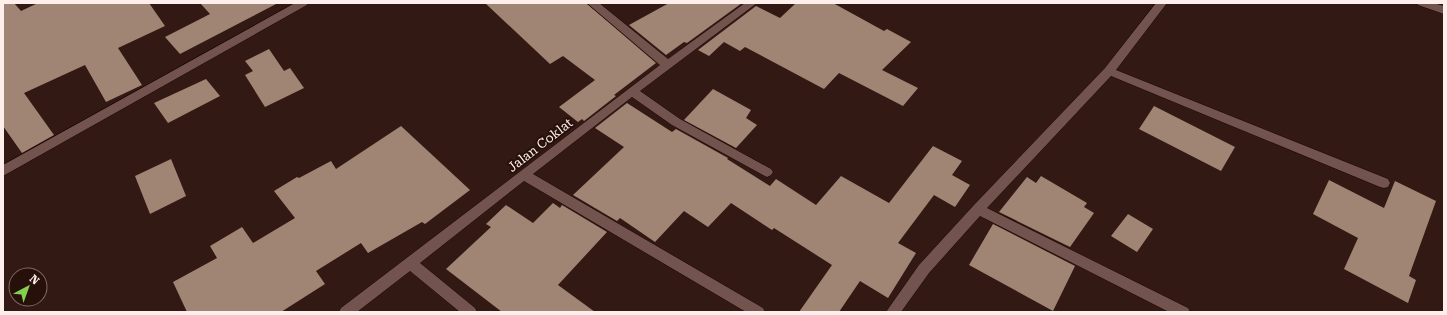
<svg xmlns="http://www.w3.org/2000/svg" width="1447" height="315" font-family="'Roboto Serif',serif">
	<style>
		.building { fill: #a18574 }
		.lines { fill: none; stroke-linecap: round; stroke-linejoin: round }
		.minor-casing { stroke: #190402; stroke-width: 1 }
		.minor { fill: #72534d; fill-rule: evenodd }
		.labels { text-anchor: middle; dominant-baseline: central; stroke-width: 4; stroke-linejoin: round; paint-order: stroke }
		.street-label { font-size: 13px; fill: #feefec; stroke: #28100a }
	</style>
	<rect width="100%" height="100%" fill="#321913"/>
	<path class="building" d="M3,3H14L21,11L38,3H149L165,26L118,48L142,85L106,102L85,65L24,93L54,135L22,153L3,126Z
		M200,3H278L180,54L165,37L210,14Z
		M485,3H586L656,63L614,95L616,96L584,121L582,119L578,122L559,107L595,80L563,56L550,64Z
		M669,3H742L687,43L684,42L666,55L629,25Z
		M796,3H833L884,31L887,29L911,42L882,70L918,88L903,106L839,73L824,89L745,47L740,51L724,42L709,56L698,50L756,6L780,18Z
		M269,49L284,71L290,68L304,88L265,107L245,75L253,71L245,61Z
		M206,79L220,96L168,123L154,103Z
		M713,89L751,110L746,118L757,125L736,148L684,120Z
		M627,103L672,132L676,129L728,158L727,159L770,186L776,179L816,205L841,176L889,203L933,146L962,161L952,175L970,185L955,207L934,195L898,243L916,253L888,298L860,281L839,312H799L832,265L774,228L772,230L731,203L708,227L684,211L655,242L620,218L617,221L573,195L624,147L595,128Z
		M1154,106L1235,147L1221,171L1139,129Z
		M401,126L470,190L425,224L422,222L368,253L361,243L316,271L325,284L281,312H187L173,282L217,258L210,246L242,227L253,243L295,218L274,191L297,177L299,178L331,161L336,169Z
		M171,159L186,196L150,214L135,176Z
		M1041,176L1087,203L1084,207L1094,213L1070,247L999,212L1027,177L1036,183Z
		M1329,180L1384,208L1395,181L1436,201L1409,276L1416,280L1408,303L1344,269L1358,238L1313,214Z
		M553,203L560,208L562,205L607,232L558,285L595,312H502L446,269L491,227L486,224L506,205L533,223Z
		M1128,214L1153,229L1137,252L1111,236Z
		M993,224L1075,266L1053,311L969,265Z"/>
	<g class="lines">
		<defs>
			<path id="minor" d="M295,3H308L307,5L3,176V165Z
				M587,3H599L668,59L745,3H757L640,91L680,119L771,169L773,172L771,175L767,177L763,175L672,125L632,97L533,174L763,308L765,312H746L524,181L420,263L475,308L477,312H460L410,271L357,312H339L341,308L660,65Z
				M1156,3H1167L1116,70L1388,179L1390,183L1388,187L1384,188L1380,187L1111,76L987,208L1188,308L1190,312H1169L980,216L929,273L901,312H886L919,265L974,205L1105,68Z
				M1417,3H1433L1444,6V14L1418,5Z"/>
		</defs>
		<use href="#minor" class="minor-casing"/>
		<use href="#minor" class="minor"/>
	</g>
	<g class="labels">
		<g class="street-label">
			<text transform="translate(540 145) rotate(-38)">Jalan Coklat</text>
		</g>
	</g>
	<rect width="1447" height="315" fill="none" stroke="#feefec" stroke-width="8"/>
	<g transform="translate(28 287) rotate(41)"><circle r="19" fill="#28100a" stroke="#7e6964"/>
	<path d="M0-3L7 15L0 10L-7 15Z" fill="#83d04e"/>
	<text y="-6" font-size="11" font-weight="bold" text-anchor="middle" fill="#feefec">N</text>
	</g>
</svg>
